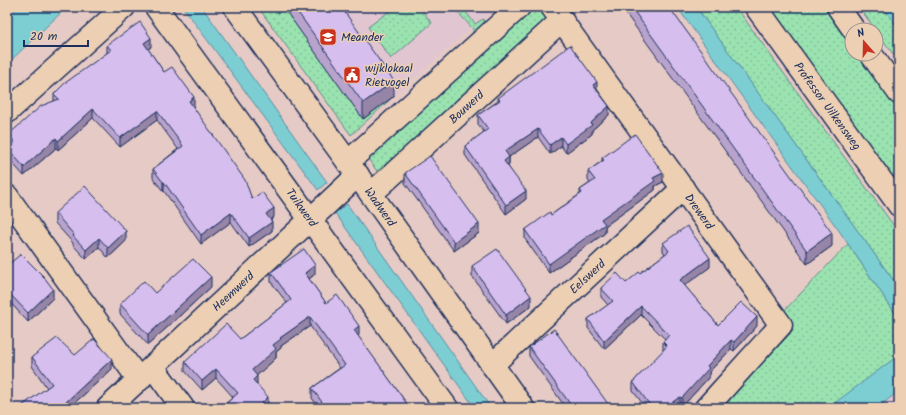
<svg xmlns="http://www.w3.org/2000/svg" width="906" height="415" font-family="Kalam,sans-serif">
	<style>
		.built { fill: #e1c6d1 }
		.grass { fill: url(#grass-dots); stroke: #5a8887 }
		.water { fill: #7dced3; stroke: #568ea4 }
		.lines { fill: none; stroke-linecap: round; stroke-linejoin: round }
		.street-casing { stroke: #1b2f5e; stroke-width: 25 }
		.secondary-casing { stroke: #1b2f5e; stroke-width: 25 }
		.street { stroke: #edcfb3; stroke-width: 22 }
		.secondary { stroke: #edcfb3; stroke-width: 22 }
		.wall { fill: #b8a3cd; stroke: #1b2f5e }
		.shaded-wall { fill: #9685a7; stroke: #1b2f5e }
		.building { fill: #d6beee; stroke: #1b2f5e }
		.labels { text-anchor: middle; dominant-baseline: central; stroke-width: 3; stroke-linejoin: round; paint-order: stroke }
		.poi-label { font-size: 12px; fill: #1b2f5e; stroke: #edcfb3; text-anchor: start }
		.street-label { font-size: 12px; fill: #1b2f5e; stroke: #edcfb3 }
	</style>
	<defs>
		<pattern id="grass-dots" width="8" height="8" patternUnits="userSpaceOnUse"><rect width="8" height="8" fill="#9ae2b0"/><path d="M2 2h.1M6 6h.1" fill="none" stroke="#84c29a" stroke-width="1.8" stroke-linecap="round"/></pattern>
	</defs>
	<rect width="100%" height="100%" fill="#e6cac5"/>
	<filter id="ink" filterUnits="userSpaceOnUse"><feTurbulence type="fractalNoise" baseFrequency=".025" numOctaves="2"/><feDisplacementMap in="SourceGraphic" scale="8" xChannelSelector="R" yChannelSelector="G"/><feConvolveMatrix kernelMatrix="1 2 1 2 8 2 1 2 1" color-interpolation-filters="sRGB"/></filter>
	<g filter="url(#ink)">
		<path class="built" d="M283,7H500L475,25L394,96L363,119Z
			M899,391V408H875Z"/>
		<path class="grass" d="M258,7H283L363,119L394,96L351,135Z
			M395,7H419L432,23L391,59L368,27Z
			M453,7H462L475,24L483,19L488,27L469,38L473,32V29Z
			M534,7C542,9 544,13 547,20L381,177L367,157L529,8Z
			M696,7H736L899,233V288Z
			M766,7H828L852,40V54H862L899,105V174L895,177L879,166Z
			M859,7H883L899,29V62Z
			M848,244L899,319V355L829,408H720L793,330L782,313Z"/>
		<path class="water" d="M18,7H67L7,64V17Z
			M183,7H202L327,182L318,190Z
			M677,7H696L899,288V319L840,232Z
			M883,7H899V29Z
			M347,204L491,408H475L335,213Z
			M899,355V391L877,408H828Z"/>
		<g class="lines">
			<defs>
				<g id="street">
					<path id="s1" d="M156,7L447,408"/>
					<path id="s2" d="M235,7L371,194L523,408"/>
					<path id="s3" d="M552,7L781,325L706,408"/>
					<path d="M7,112L124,7"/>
					<path d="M348,162L519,7"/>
					<path id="s4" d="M371,194L562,20"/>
					<path d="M7,196L139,380"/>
					<path id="s5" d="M492,365L683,188"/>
					<path d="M153,367L183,408"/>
					<path id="s6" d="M108,408L358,175"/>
				</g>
				<g id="secondary">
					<path id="s7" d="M756,7L899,205"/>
					<path d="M838,7L854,30"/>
					<path d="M871,54L899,93"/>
				</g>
			</defs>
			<use href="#street" class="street-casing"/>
			<use href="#secondary" class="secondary-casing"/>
			<use href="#street" class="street"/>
			<use href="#secondary" class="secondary"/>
		</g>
		<path class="wall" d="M283,7H341L394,96L363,119Z
			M621,7H669L832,246L807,264Z
			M107,45L151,47L148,49L164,72L194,106L193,107L252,199L274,217L271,220L272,231L249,247L231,222L201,244L164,191H163L153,178V169L178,149L157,120L120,147L93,118L58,150L56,148L24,176L8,158V149L10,146L8,144V135L54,101V94L107,53Z
			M597,90L609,115L592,130V134L566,153L561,146L550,154L538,137L509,157V165L508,166L526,199L506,214L465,155V146L484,132L478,124V115L498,101V98Z
			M602,158L663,182L655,186V190L605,226V233L549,273L525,239V230L551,215L580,194V190L590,183L588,180V171L602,161Z
			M405,173L479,233L454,251L405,183Z
			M55,213L126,241L108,258L99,247L86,259L73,245V243L55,223Z
			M663,243L710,267L684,285L718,325L757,326L734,351L731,349L709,372V377L682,407L680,405L676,408H646L633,391V382L663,351V342L665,339L641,315L604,349L588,328V319L608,305L601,297V288L626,283L640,273L665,254L663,251Z
			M7,261L9,264L53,298L28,322L7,299Z
			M472,266L531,306L506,324L472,276Z
			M271,272L315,274L309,279L326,303L359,335L358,336L410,408H319L312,398V388L340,368L310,326L281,346V348L276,352V358L256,376L257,385L268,407L267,408H221L233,397L216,378L202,390L185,371V362L240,339L287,303L271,282Z
			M211,287L148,345L120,314V304L155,293Z
			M529,347L611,408H566L529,356Z
			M75,355L112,369L69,408H19L47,388L32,366V357Z"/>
		<path class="shaded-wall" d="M151,38V47L144,52V43Z
			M394,81V96L363,119V103Z
			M597,82V91L593,85Z
			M194,97V106L189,110V101Z
			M609,106V115L592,130V134L566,153V144L591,123Z
			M93,109V118L58,150V141Z
			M157,111V120L120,147V138Z
			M538,129V137L509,157V165L504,169V161L505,151Z
			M561,137V146L550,154V145Z
			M56,138V148L24,176V167Z
			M663,173V182L655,186V190L605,226V233L549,273V264L601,219L653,178Z
			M163,182H164V191H163Z
			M526,191V199L506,214V205Z
			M274,208V217L266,223V214Z
			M231,213V222L201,244V235Z
			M272,222V231L249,247V238Z
			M479,224V233L454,251V242Z
			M126,231V241L108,258V248Z
			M832,233V246L807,264V251Z
			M99,238V247L86,259V250Z
			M710,258V267L680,289V280Z
			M315,265V274L305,282V273Z
			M211,277V287L148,345V335Z
			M53,289V298L28,322V313Z
			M531,296V306L506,324V315Z
			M641,306V315L604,349V341Z
			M310,317V326L281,346V348L276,352V358L252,380V370L273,345L280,338Z
			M757,317V326L734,351V342Z
			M359,326V335L354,339V330Z
			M731,340V349L709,372V377L682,407V398L707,366Z
			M112,359V369L69,408H62L66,402Z
			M216,369V378L202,390V381Z
			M257,376V386L253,380Z
			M268,397V407L267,408H262V403Z
			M680,397V405L676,408H664Z"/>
		<path class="building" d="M294,7H341L394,81L363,103Z
			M631,7H669L832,233L807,251Z
			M140,22L151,38L144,43L164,72L172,67L194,97L189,101L245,180L252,199L262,192L274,208L266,214L272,222L249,238L231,213L201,235L164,182H163L153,169L183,146L157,111L120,138L93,109L58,141L56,138L24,167L8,149L15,142L8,135L41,106L59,99L54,94L65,83L111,50L107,45Z
			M570,45L597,82L593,85L609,106L591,123L592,125L566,144L561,137L550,145L538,129L505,151L509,157L504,161L526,191L506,205L465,146L488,129L478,115L500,100L498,98Z
			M635,134L663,173L653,178L655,181L601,219L605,224L549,264L525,230L550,212L551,215L582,193L580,190L595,180L588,171L604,160L602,158Z
			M430,156L479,224L454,242L405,173Z
			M85,186L126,231L108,248L99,238L86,250L73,236L74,235L55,213Z
			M687,226L710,258L680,280L718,325L741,302L757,317L734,342L731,340L707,366L709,368L682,398L680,397L664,408H652L633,382L667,346L663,342L669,335L641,306L604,341L588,319L613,301L601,288L617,273L626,283L639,272L640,273L669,251L663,243Z
			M304,249L315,265L305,273L326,303L337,295L359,326L354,330L410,408H326L312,388L345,365L310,317L280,338L281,339L273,345L276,349L252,370L257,376L253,380L268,397L262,403L266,408H221L238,393L216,369L202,381L185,362L226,324L240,339L291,300L271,272Z
			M497,249L531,296L506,315L472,266Z
			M21,254L44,277L53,289L28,313L7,291V261L9,264Z
			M193,259L211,277L148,335L120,304L144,281L155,293Z
			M554,329L611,408H573L529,347Z
			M57,338L75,355L94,339L112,359L66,402L67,404L62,408H19L52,384L32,357Z"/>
	</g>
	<defs>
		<symbol id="school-square" viewBox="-11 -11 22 22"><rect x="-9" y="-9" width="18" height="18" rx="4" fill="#c8321e" stroke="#edcfb3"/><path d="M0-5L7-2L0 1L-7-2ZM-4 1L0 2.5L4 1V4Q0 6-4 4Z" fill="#fff"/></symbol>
		<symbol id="civic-square" viewBox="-11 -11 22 22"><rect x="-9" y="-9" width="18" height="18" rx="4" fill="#c8321e" stroke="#edcfb3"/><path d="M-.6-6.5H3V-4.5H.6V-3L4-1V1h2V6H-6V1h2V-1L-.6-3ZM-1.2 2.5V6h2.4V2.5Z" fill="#fff"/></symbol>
	</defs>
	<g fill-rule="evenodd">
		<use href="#school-square" x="318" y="27" width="20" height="20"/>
		<use href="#civic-square" x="342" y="65" width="20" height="20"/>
	</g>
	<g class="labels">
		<g class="poi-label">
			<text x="341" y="37">Meander</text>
			<text x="365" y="68">wijklokaal<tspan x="365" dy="14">Rietvogel</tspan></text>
		</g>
		<g class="street-label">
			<text stroke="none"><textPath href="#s7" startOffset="122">Professor Uilkensweg</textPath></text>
			<text stroke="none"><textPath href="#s4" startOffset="129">Bouwerd</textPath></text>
			<text stroke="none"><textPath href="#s1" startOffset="248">Tuikwerd</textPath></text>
			<text stroke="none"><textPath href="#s2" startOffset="247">Wadwerd</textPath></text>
			<text stroke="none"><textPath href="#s3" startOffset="252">Drewerd</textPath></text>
			<text stroke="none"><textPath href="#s5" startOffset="130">Eelswerd</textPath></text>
			<text stroke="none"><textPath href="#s6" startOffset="171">Heemwerd</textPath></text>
		</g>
	</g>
	<rect width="906" height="415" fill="none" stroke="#edcfb3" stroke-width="24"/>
	<rect x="12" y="12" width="882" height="391" fill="none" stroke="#1b2f5e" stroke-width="1.5" filter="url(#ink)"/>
	<g transform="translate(864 42) rotate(340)"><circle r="19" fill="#edcfb3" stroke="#998f91"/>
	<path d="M0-3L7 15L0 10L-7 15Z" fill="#c8321e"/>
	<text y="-6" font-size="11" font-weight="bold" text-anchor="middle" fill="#1b2f5e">N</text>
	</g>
	<path d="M24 40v6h64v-6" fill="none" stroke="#1b2f5e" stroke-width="2"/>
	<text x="30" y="40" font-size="12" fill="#1b2f5e" stroke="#edcfb3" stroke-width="3" paint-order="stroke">20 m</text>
</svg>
